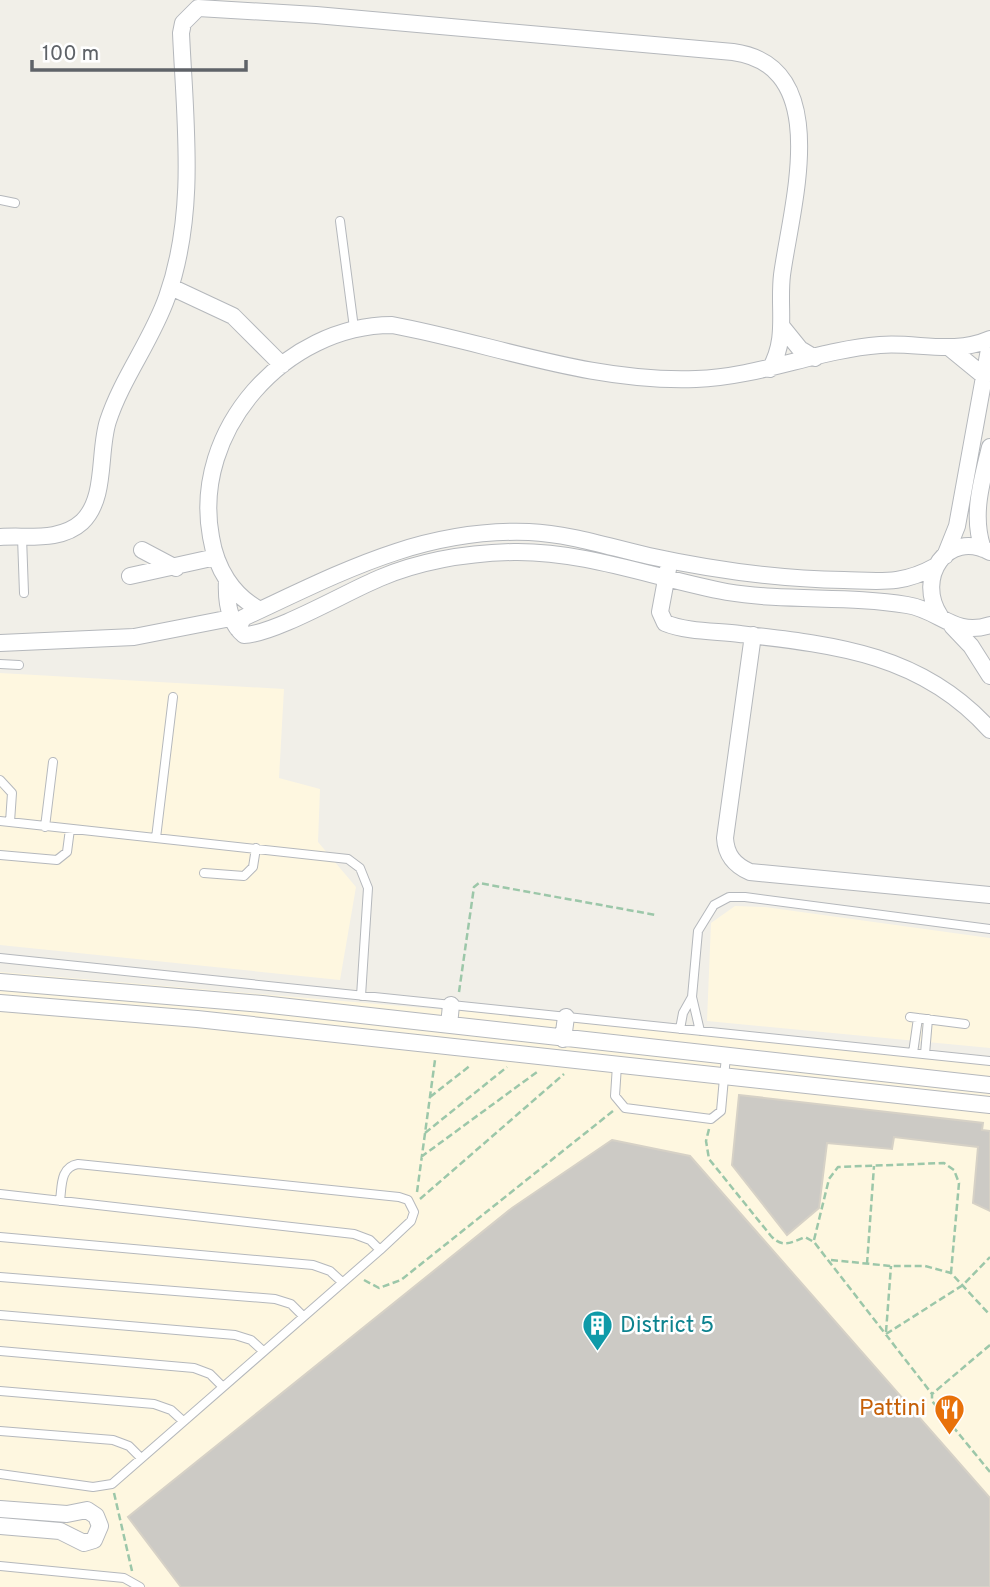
<svg xmlns="http://www.w3.org/2000/svg" width="990" height="1587" font-family="Overpass,sans-serif">
	<style>
		.commercial { fill: #fef7e0 }
		.building { fill: #cccac5; stroke: #d6d1c6; stroke-width: 2 }
		.lines { fill: none; stroke-linecap: round; stroke-linejoin: round }
		.lane-casing { stroke: #b5b8bc; stroke-width: 10 }
		.street-casing { stroke: #b5b8bc; stroke-width: 18 }
		.path { stroke: #9cc7a9; stroke-width: 2.5; stroke-dasharray: 7 3.5; stroke-linecap: butt }
		.lane { stroke: #fff; stroke-width: 8 }
		.street { stroke: #fff; stroke-width: 16 }
		.labels { text-anchor: middle; dominant-baseline: central; stroke-width: 5; stroke-linejoin: round; paint-order: stroke }
		.culture-label { font-size: 23px; fill: #0d838f; stroke: #fff; text-anchor: start }
		.food-label { font-size: 23px; fill: #c56008; stroke: #fff; text-anchor: end }
	</style>
	<rect width="100%" height="100%" fill="#f1efe8"/>
	<path class="commercial" d="M0,673L284,689L279,778L320,789L318,842L356,887L340,980L0,945Z
		M735,906L765,907L990,938V1048L707,1021L711,923Z
		M0,972L990,1056V1587H0Z"/>
	<path class="building" d="M739,1095L983,1123L982,1130L990,1131V1211L973,1203L978,1147L894,1137L892,1149L827,1143L819,1208L787,1235L732,1165Z
		M612,1140L690,1156L990,1498V1587H181L128,1517L512,1208Z"/>
	<g class="lines">
		<defs>
			<path id="lane" d="M0,200L15,203
				M340,221L354,328
				M22,537L24,593
				M0,664L19,665
				M0,780L12,793L10,822
				M0,821L348,859L360,868L368,888L361,996
				M45,827L53,762
				M156,838L173,697
				M0,855L57,860L67,852L70,829
				M204,873L244,876L253,867L256,848
				M0,958L990,1061
				M910,1017L965,1024
				M680,1029L683,1013L692,997
				M700,1031L692,997L698,931L714,905L729,897H745L990,929
				M913,1053L918,1018
				M925,1054L928,1019
				M617,1065L615,1096L625,1108L711,1119L721,1111L726,1056
				M0,1194L354,1234L370,1240L380,1250
				M0,1237L313,1265L330,1271L342,1282
				M0,1277L275,1299L291,1304L303,1316
				M0,1315L235,1335L251,1340L263,1351
				M0,1351L194,1368L210,1374L223,1387
				M0,1391L154,1404L171,1410L183,1421
				M0,1431L113,1440L129,1446L141,1458
				M0,1474L93,1487L112,1484L380,1250L411,1221L414,1212L408,1200L399,1197L78,1164C60,1167 62,1186 60,1201
				M0,1566L124,1578L140,1587"/>
			<path id="street" d="M171,287L233,316L282,365
				M783,328L800,349L815,358
				M951,349L984,376
				M0,537C27,535 60,542 82,522C107,498 98,452 108,421C122,378 152,340 167,297C197,212 185,122 181,33L183,23L198,8L316,15L733,52C835,66 791,207 782,275C778,309 788,338 770,369
				M983,549C971,515 982,481 990,447
				M142,550L176,568
				M945,556L957,526L990,344
				M668,569L660,612L665,623C687,632 717,631 740,634C836,645 922,654 990,730
				M130,576L216,557
				M227,580C226,599 228,622 244,635C275,634 348,591 380,578C423,560 467,553 514,552C586,551 657,579 727,592C787,602 849,595 907,605C940,610 954,637 990,625
				M260,610C232,595 216,568 211,537C191,430 286,325 392,325C494,344 591,383 696,379C759,377 817,350 880,345C918,342 953,355 990,339
				M940,616C915,578 947,529 990,552
				M952,626L971,646L990,676
				M238,629L243,618C338,574 421,528 529,532C571,534 609,547 649,556C713,570 778,579 844,580C881,581 902,585 936,566
				M753,635L725,838C726,855 734,865 750,872L990,895
				M0,643L134,637L231,618
				M0,982L262,1004L990,1085
				M0,1003L197,1019L990,1105
				M449,1025L451,1005
				M563,1039L566,1017
				M0,1509L67,1514L87,1510L96,1516L100,1526L94,1540L84,1543L60,1531L0,1526"/>
		</defs>
		<use href="#lane" class="lane-casing"/>
		<use href="#street" class="street-casing"/>
		<path class="path" d="M459,992L474,887L479,883L656,915
			M430,1097L471,1065
			M709,1129L706,1141L709,1159L771,1236C782,1248 791,1243 805,1237L814,1242L932,1394
			M425,1133L507,1067
			M421,1157L537,1072
			M417,1192L435,1060
			M420,1199L564,1074
			M814,1240L829,1179L838,1167L944,1163L954,1170L959,1183L951,1273
			M831,1260L891,1266H925L951,1273L990,1315
			M867,1264L874,1166
			M364,1280L379,1288L401,1280L613,1111
			M886,1332L891,1266
			M886,1334L963,1285L990,1257
			M990,1345L932,1394V1401L990,1472
			M114,1493L132,1571"/>
		<use href="#lane" class="lane"/>
		<use href="#street" class="street"/>
	</g>
	<defs>
		<symbol id="building-pin" viewBox="-11 -11 22 30"><path d="M0 17L-7.5 6A9.5 9.5 0 1 1 7.5 6Z" fill="#0f9aa8" stroke="#fff"/><path d="M-4-6H4V6H1V3H-1V6H-4ZM-2.5-4.3h1.7v1.8h-1.7ZM.8-4.3h1.7v1.8H.8ZM-2.5-1h1.7V.8h-1.7ZM.8-1h1.7V.8H.8Z" fill="#fff"/></symbol>
		<symbol id="restaurant-pin" viewBox="-11 -11 22 30"><path d="M0 17L-7.5 6A9.5 9.5 0 1 1 7.5 6Z" fill="#e8710a" stroke="#fff"/><path d="M-5-6h1v4h1v-4h1v4h1v-4h1v5L-1.5 .5V6h-2V.5L-5-1ZM5-6V6H3V1.5H1.5Q1.5-4 5-6Z" fill="#fff"/></symbol>
	</defs>
	<g fill-rule="evenodd">
		<use href="#building-pin" x="580" y="1308" width="35" height="47"/>
		<use href="#restaurant-pin" x="932" y="1392" width="35" height="47"/>
	</g>
	<g class="labels">
		<g class="culture-label">
			<text x="620" y="1326">District 5</text>
		</g>
		<g class="food-label">
			<text x="926" y="1409">Pattini</text>
		</g>
	</g>
	<path d="M32 60v10h214v-10" fill="none" stroke="#5f6368" stroke-width="3.5"/>
	<text x="42" y="60" font-size="21" fill="#5f6368" stroke="#ffffff" stroke-width="5" paint-order="stroke">100 m</text>
</svg>
